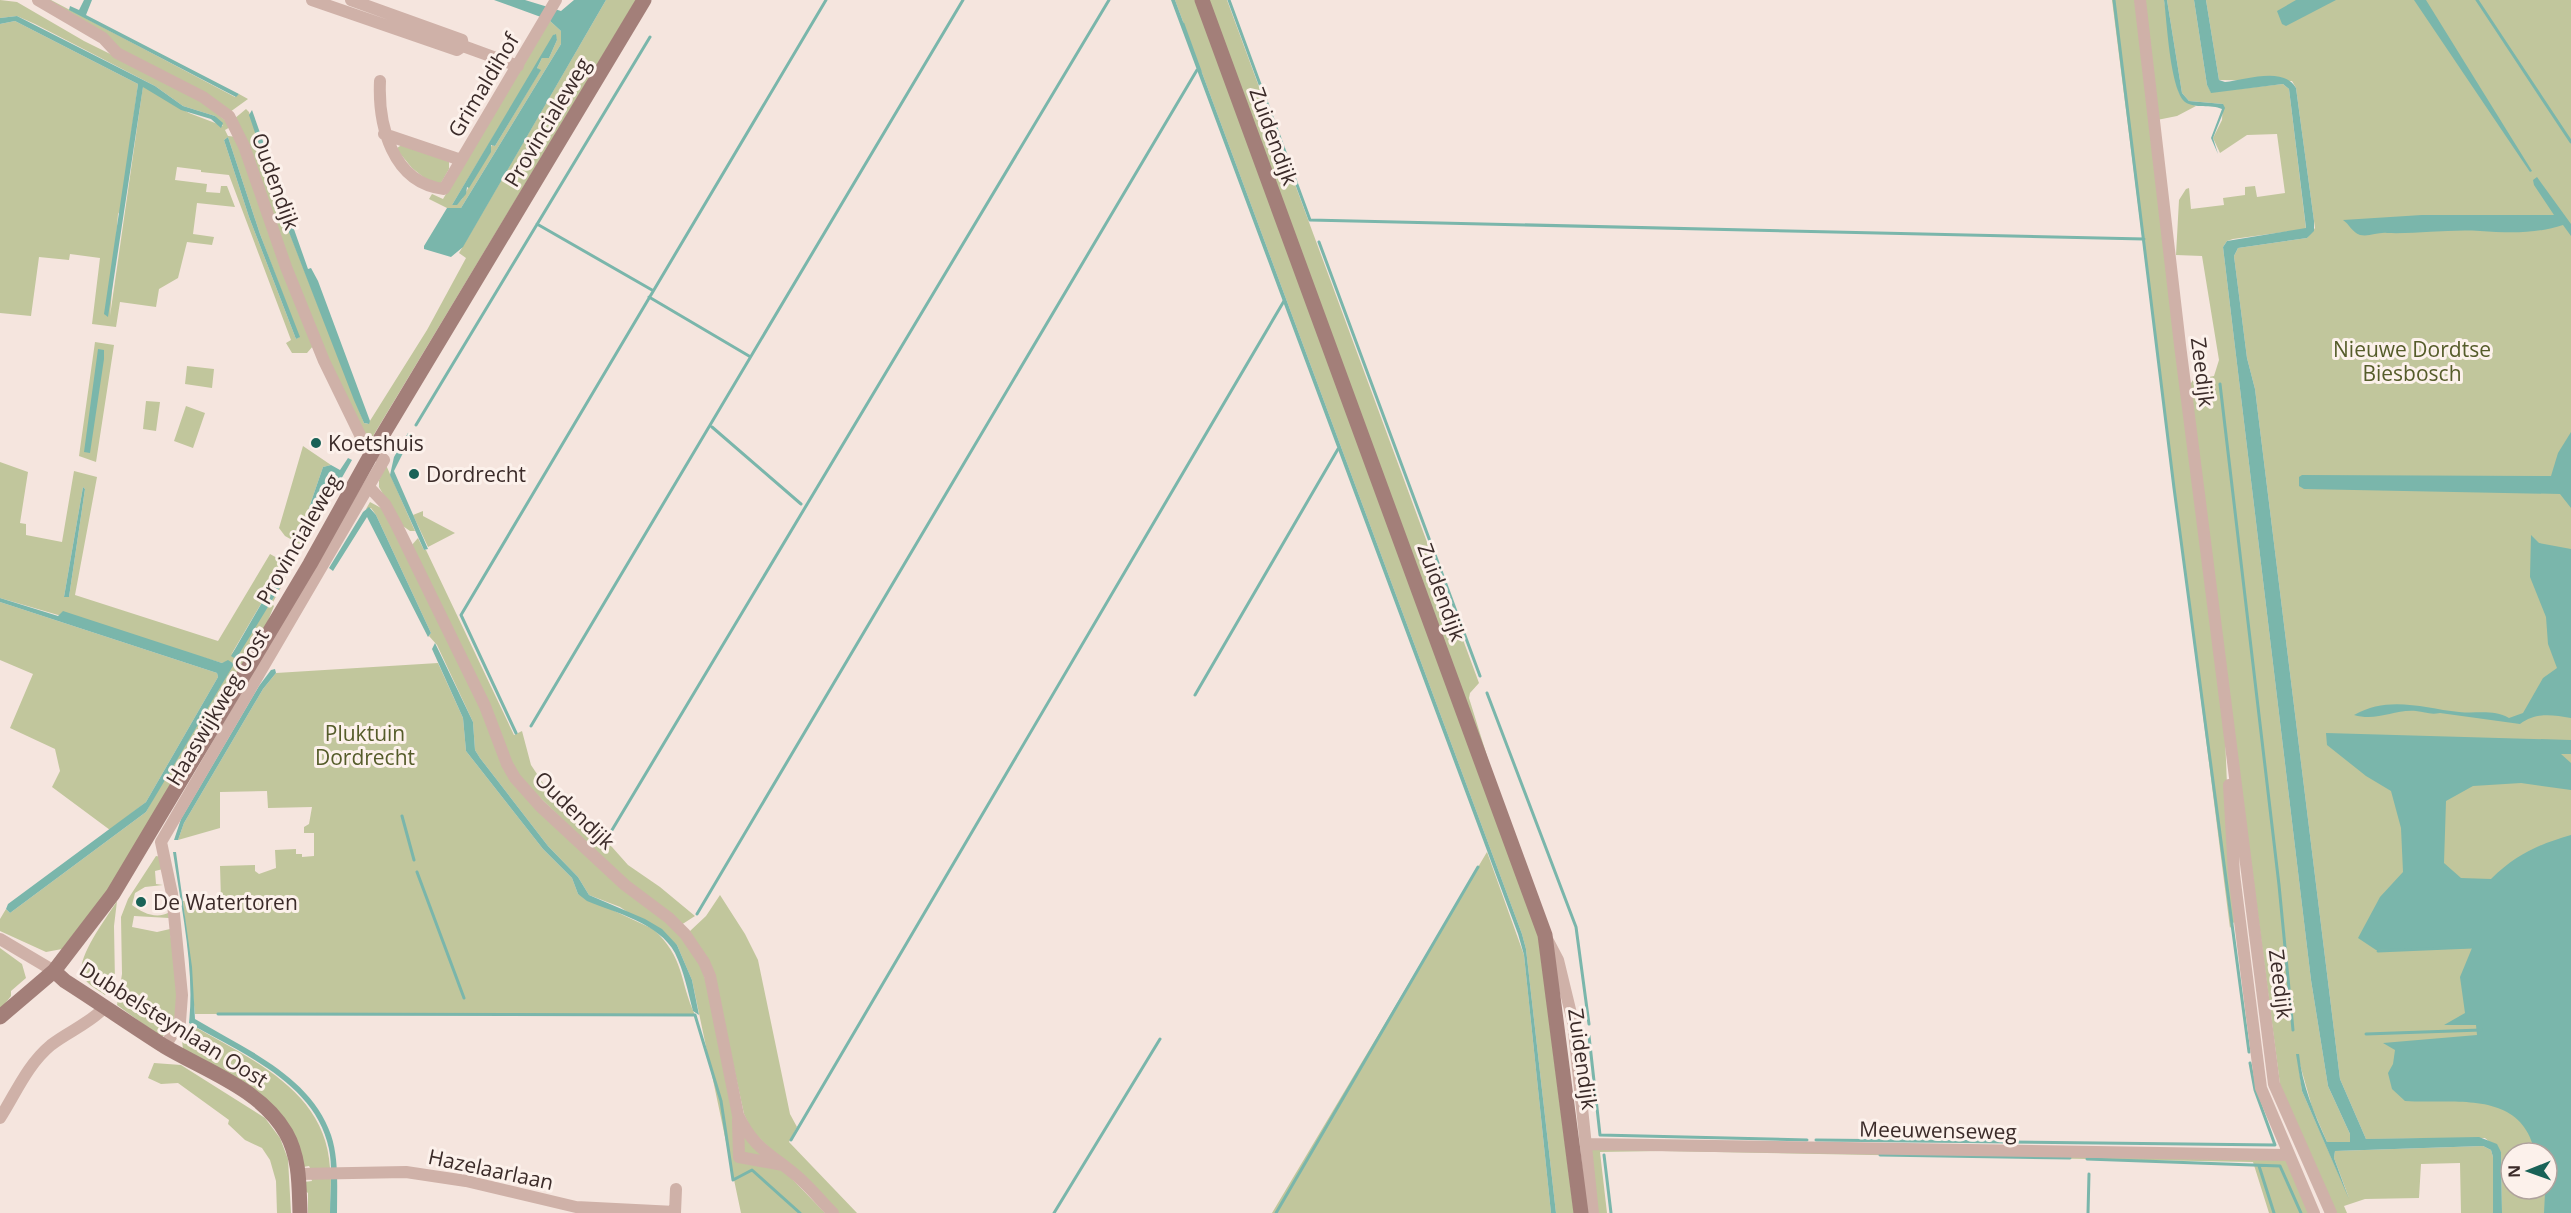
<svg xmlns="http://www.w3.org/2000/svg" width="2571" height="1213" font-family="'Open Sans',sans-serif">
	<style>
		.green { fill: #c1c69c; fill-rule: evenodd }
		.water { fill: #7ab6ab }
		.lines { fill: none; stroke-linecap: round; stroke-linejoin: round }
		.stream { stroke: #7ab6ab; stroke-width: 3 }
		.street { stroke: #cfb1a8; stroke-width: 12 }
		.secondary { stroke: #a37f79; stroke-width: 15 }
		.poi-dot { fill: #196257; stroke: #fcf1eb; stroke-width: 2 }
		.labels { text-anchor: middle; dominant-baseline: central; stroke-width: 6; stroke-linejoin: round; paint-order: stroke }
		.street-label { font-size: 21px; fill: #3b2b29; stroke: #fcf1eb }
		.park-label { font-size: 21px; fill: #555c2a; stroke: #fcf1eb }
		.poi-label { font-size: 21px; fill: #3b2b29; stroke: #fcf1eb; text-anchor: start }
	</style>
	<rect width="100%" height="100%" fill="#f5e5de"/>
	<path class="green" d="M0,0L17,2L84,41L197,97L232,126L225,130L228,136L238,137L313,346L307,353H292L286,343L291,340L229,175L201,172V170L177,167L175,180L207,184L206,192L220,193L221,186H227L235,207L197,203L193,234L214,237L212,245L187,242L178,278L159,289L156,307L120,302L116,327L92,324L100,258L70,254L69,260L39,257L31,316L0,313V24L15,21L138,84L121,209L118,214L110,316L143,86L189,113L223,126L215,116L183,106L155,86L35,24L17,16L0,18ZM228,137L260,234L299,337L296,339L249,217L224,140Z
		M45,0H51L235,97L239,94L248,99L230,112L112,45Z
		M606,0H636L373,436H368L356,422L286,260L234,119L246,109L249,112L281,211L364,423L368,424L427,330L466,258L459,253Z
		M1175,0H1195L1538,934L1574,1213H1556L1526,949L1522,934Z
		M1205,0H1227L1479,683L1470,693L1469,698L1506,817Z
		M2112,0H2138L2225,736L2229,834L2236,919L2230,928Z
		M2143,0H2164L2179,93L2185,101L2196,106L2177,116L2157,120Z
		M2167,0H2194L2207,85L2211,92L2283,84L2289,89L2306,229L2233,239L2227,241L2223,247L2311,980L2328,1086L2350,1134V1142H2327L2312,1107L2297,1054L2302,1091L2349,1198L2334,1158L2335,1151L2483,1146L2491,1150L2493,1157V1213H2461L2460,1163L2421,1164L2419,1198L2365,1199L2344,1206L2347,1213H2334L2281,1092L2189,386L2193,380L2214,376L2219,360L2202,256L2176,255L2179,200L2186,189L2189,188L2191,209L2224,205L2223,198L2245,195V187L2255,186L2257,197L2285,193L2277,134L2247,135L2220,153L2213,138L2222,120L2223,104L2189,101L2182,93Z
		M2206,0H2571V1213H2502L2501,1152L2485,1138L2366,1139L2340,1079L2255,389L2247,358L2234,256L2238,248L2307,238L2315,228L2314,221L2296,88L2292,81L2219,80ZM2511,1153H2547V1189H2511Z
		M549,20L561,31V44L461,208H447L429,199L432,194L443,199ZM555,34L557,40L549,58H542L537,68L540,71L495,146L492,145L462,199L457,204L452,205Z
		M403,144L449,161V169L441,183L432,184L412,168L398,151L397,148Z
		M95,342L114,345L96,462L79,456Z
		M187,366L214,369L212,388L185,384Z
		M146,401L160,402L156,431L143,429Z
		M186,406L205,413L193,448L174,441Z
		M303,446L331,465L323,467L298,540L303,546L285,536L279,528Z
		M0,462L28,472L20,523L26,524V535L62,542L74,471L97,477L75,595L218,641L270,554L279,559L282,568L231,655L270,604L285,576L286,578L272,604L274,606L265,628L114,882L62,949L46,952L0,931V919L6,909L10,913L146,812L227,662L222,663L0,598ZM83,487L85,489L69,597H64Z
		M386,465L415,531H410L400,524L379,487V480Z
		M370,502L383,509L481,706L505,769L689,942L707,980L738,1123L825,1213H741L692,980L677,945L620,907L589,895L578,877L548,846L480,758L475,750L473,722L437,645L429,636L431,633L376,515L371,508L366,509Z
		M423,511V516L455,533L428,547L413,515Z
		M418,538L424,550H426L514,735L522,731L531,765L551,795L612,847L628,865L660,887L695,916L681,925L624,880L517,775L411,546Z
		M0,602L217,673L218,677L146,802L110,830L52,787L60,771L55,749L10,728L33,674L0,660Z
		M438,663L463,718L466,751L543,849L572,878L578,894L653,929C685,958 679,980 695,1015L195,1014L183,901L221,899L220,866L255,865V871L259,874L276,868L275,850L296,849V854H302V857L314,856V833H304V827L309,824L312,807L268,808L267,791L220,792V828L178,840L184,823L263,689L276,673Z
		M1487,852L1524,955L1551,1213H1272Z
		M156,856L162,857L163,869L155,871L156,884L163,885L145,887L135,893L132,905C142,913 156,919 168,913L169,918L134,916L132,927L157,932L170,929C172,955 189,1023 161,1037L117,1005L122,974L121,917L128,899Z
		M720,895L745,934L758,960L790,1114L797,1127L789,1142L857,1213H837L752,1131L744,1114L731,1054L689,932L706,916Z
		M117,901L114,926L115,983L111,991L105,995C98,990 88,985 83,977C73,961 108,916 117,901Z
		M0,948L22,964L26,978L11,991V996L0,1010Z
		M190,1024C250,1059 326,1090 330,1168L311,1170L309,1166L303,1167L295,1137L183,1049L182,1041Z
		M154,1063L181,1065L265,1118L280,1138L288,1159L291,1213H277L276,1181L270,1160L262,1148L245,1140L228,1124L229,1120L178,1083L161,1084L148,1078Z
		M1593,1148L2277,1158L2287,1161L2311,1213H2269L2253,1162L1662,1151L1600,1152L1607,1213H1595L1591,1151Z
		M331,1177L330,1213H308V1193L304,1190V1182L312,1181L311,1178Z"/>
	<path class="water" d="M84,0H92L86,15L239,94L236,97L69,10L70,6L79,10Z
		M494,0H525L561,11L574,0H606L463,247L451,257L424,249V246L447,208H461L561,44V31L549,20Z
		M1171,0H1175L1522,934L1526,949L1556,1213H1551L1524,955L1518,934Z
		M2164,0H2167L2182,93L2189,101L2223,104L2225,108L2213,138L2218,154L2211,138L2222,109C2211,104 2195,109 2185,102C2170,89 2167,21 2164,0Z
		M2194,0H2206L2219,80L2225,82C2245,80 2284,66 2296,88L2314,221V231L2307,238L2238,248L2234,256L2247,358L2255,389L2340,1079L2366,1139L2479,1137L2497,1144L2501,1152L2502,1213H2493V1157L2491,1150L2483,1146L2335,1151L2334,1158L2349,1199L2302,1091L2296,1054H2299C2302,1085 2314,1113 2327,1142H2350V1134L2328,1086L2311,980L2223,247L2227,241L2306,228L2289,89L2283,84L2211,93L2207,85Z
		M2296,0H2336L2286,26L2282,24L2277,11Z
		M2414,0H2426L2532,171L2530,172Z
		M17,16L155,86L183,106L215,116L223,123L221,128L211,119L181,110L143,87L108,317L104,314L138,84L15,21L0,24V18Z
		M556,34L557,40L549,58H542L537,68L541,70L495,146L491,145V152L469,188L467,187L466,194L457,205H452L553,35Z
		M252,110L308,269L311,268L318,281L370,421L369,424L364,423L354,400L285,222L249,115Z
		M228,137L260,234L300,337L296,339L249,217L224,140Z
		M2537,177L2571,224V236L2563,225C2535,234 2509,233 2480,231C2449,229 2419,234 2387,233C2378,232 2369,237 2360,235C2352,232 2349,224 2343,220L2422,215H2554L2534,185L2533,180Z
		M98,349L104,350V359L90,453L84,452Z
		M2571,432V508L2560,494L2304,489L2299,486V477L2302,475L2551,476L2558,453Z
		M408,433L412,435L394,471L428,549L424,550L390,475L394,457Z
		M348,458L352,460L303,546L298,540L323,467L331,465L340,470Z
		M83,487L85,489L69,597H64Z
		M369,507L376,515L431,633L428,637L367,517L333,571L329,568L363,512Z
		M2531,535L2539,543L2571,549V718C2552,715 2536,712 2520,724L2440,713C2430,715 2425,712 2416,711C2394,709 2377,722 2354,715C2389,695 2423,708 2459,712C2477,714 2493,709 2509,718L2523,713L2543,678L2557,668L2548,644L2546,617L2530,577Z
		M282,568L285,576L282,584L236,659L231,656Z
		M0,598L58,616L63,611L222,663L228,660L234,664L146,812L10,913L6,909L8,904L146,802L218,677L217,673L0,602Z
		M435,643L473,722L475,750L480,758L548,846L578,877L589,895L645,919L662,929L677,945L692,980L699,1015L693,1011C688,992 684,971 675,953C659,923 616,913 587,901L578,894L572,878L543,849L466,751L463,718L432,649Z
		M275,669L276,673L263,689L184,823L178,840H174L181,819L259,686L271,670Z
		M2326,733L2571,740V754H2561L2571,763V790L2521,783L2473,786L2446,801L2444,863L2461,878L2491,879C2517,854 2537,845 2571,835V1213H2544L2547,1153H2535C2522,1089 2455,1104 2405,1101L2392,1089L2388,1073L2393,1064L2395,1050L2383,1043L2477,1035L2476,1025H2444L2465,1013L2460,977L2472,948L2376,950L2358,938L2380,897L2403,872L2401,828L2391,791L2366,776L2327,745Z
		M173,852H176L192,967L195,1019C245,1049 311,1076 331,1135C339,1159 337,1188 337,1213H330C330,1192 333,1169 329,1149C316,1083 241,1053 189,1023C195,968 181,907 173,852Z"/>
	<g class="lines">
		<path class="stream" d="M1229,0L1310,220L2144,239
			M2114,0L2174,488L2249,1052
			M2477,0L2571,142
			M1183,24L1200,71
			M537,224L652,290
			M1319,242L1480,676
			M649,297L749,356
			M2220,384L2279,885L2293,1030
			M416,425L650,37
			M712,427L801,504
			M1487,693L1576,927L1589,1024
			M1195,695L1338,449
			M531,726L963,0
			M516,733L461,615L826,0
			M402,816L414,860
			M612,830L1109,0
			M417,872L464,998
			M697,914L1197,70
			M2378,951L2472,947
			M218,1014L695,1015L721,1101L733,1180L752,1170L800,1213
			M2366,1034L2481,1030
			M1589,1036L1600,1135L1807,1140
			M791,1140L1284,301
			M1816,1140L2275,1145L2255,1090L2250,1063
			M1604,1155L1611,1213
			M1880,1155L2070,1158
			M2087,1159L2280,1166L2301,1213
			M2259,1166L2274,1213
			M1054,1213L1160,1039
			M1276,1213L1478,867
			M2088,1213L2089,1174"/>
		<path class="street" d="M38,0L103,38L117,53L203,97L229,116L244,146L286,267L324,361L360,435L367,446L384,460L161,842L172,894L182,995L180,1022L165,1046
			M312,0L457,50L463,46L462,40L351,0
			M2140,0L2180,345L2274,1084L2331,1213
			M463,46L518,66
			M380,81C378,125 392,183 444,189L556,0
			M384,134L461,160
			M369,487L385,504L396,524L485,706L507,764L515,778L540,806L625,885L669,918L685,934L704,962L710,976L738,1115C754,1149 770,1153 797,1176C810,1187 821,1201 833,1213
			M2229,785L2234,874L2261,1088L2314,1213
			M0,939L54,971
			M1547,939L1558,960L1573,1022L1593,1213
			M0,1118C16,1093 27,1065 51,1045C69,1031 89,1024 105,1007
			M738,1120L739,1157L783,1165
			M1586,1144L2288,1155
			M299,1174L406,1172L466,1181L576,1207L675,1212
			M675,1213L676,1189"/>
		<path class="secondary" d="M1202,0L1545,935L1581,1213
			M54,971L65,981C98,1002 131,1025 164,1046C206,1071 261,1089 286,1133C300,1158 299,1185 300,1213
			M0,1017L54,971L113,894L310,564L373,451L644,0"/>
	</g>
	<g class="poi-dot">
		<circle cx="316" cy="443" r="6"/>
		<circle cx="414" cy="474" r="6"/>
		<circle cx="141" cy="902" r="6"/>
	</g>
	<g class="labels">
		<g class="street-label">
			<text transform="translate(483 85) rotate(-59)">Grimaldihof</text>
			<text transform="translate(547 122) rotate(-59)">Provincialeweg</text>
			<text transform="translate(1274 136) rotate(70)">Zuidendijk</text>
			<text transform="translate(276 181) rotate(70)">Oudendijk</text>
			<text transform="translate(2203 372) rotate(83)">Zeedijk</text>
			<text transform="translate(298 539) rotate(-60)">Provincialeweg</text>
			<text transform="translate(1442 592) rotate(70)">Zuidendijk</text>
			<text transform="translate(217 707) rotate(-59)">Haaswijkweg Oost</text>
			<text transform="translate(575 810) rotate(44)">Oudendijk</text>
			<text transform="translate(2281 984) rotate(83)">Zeedijk</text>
			<text transform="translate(174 1024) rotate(32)">Dubbelsteynlaan Oost</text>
			<text transform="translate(1583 1059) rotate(82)">Zuidendijk</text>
			<text transform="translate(1938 1130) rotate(1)">Meeuwenseweg</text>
			<text transform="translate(491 1169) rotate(12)">Hazelaarlaan</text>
		</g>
		<g class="park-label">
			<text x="2412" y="349">Nieuwe Dordtse<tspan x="2412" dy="24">Biesbosch</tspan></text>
			<text x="365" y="733">Pluktuin<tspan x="365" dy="24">Dordrecht</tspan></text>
		</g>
		<g class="poi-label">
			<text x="328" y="443">Koetshuis</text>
			<text x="426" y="474">Dordrecht</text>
			<text x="153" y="902">De Watertoren</text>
		</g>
	</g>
	<g transform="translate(2529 1171) rotate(269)"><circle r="28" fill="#fcf1eb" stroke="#afa29d" stroke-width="1.5"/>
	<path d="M0-4.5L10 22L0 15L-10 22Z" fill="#196257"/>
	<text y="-9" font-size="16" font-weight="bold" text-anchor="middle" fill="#3b2b29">N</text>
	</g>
</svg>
